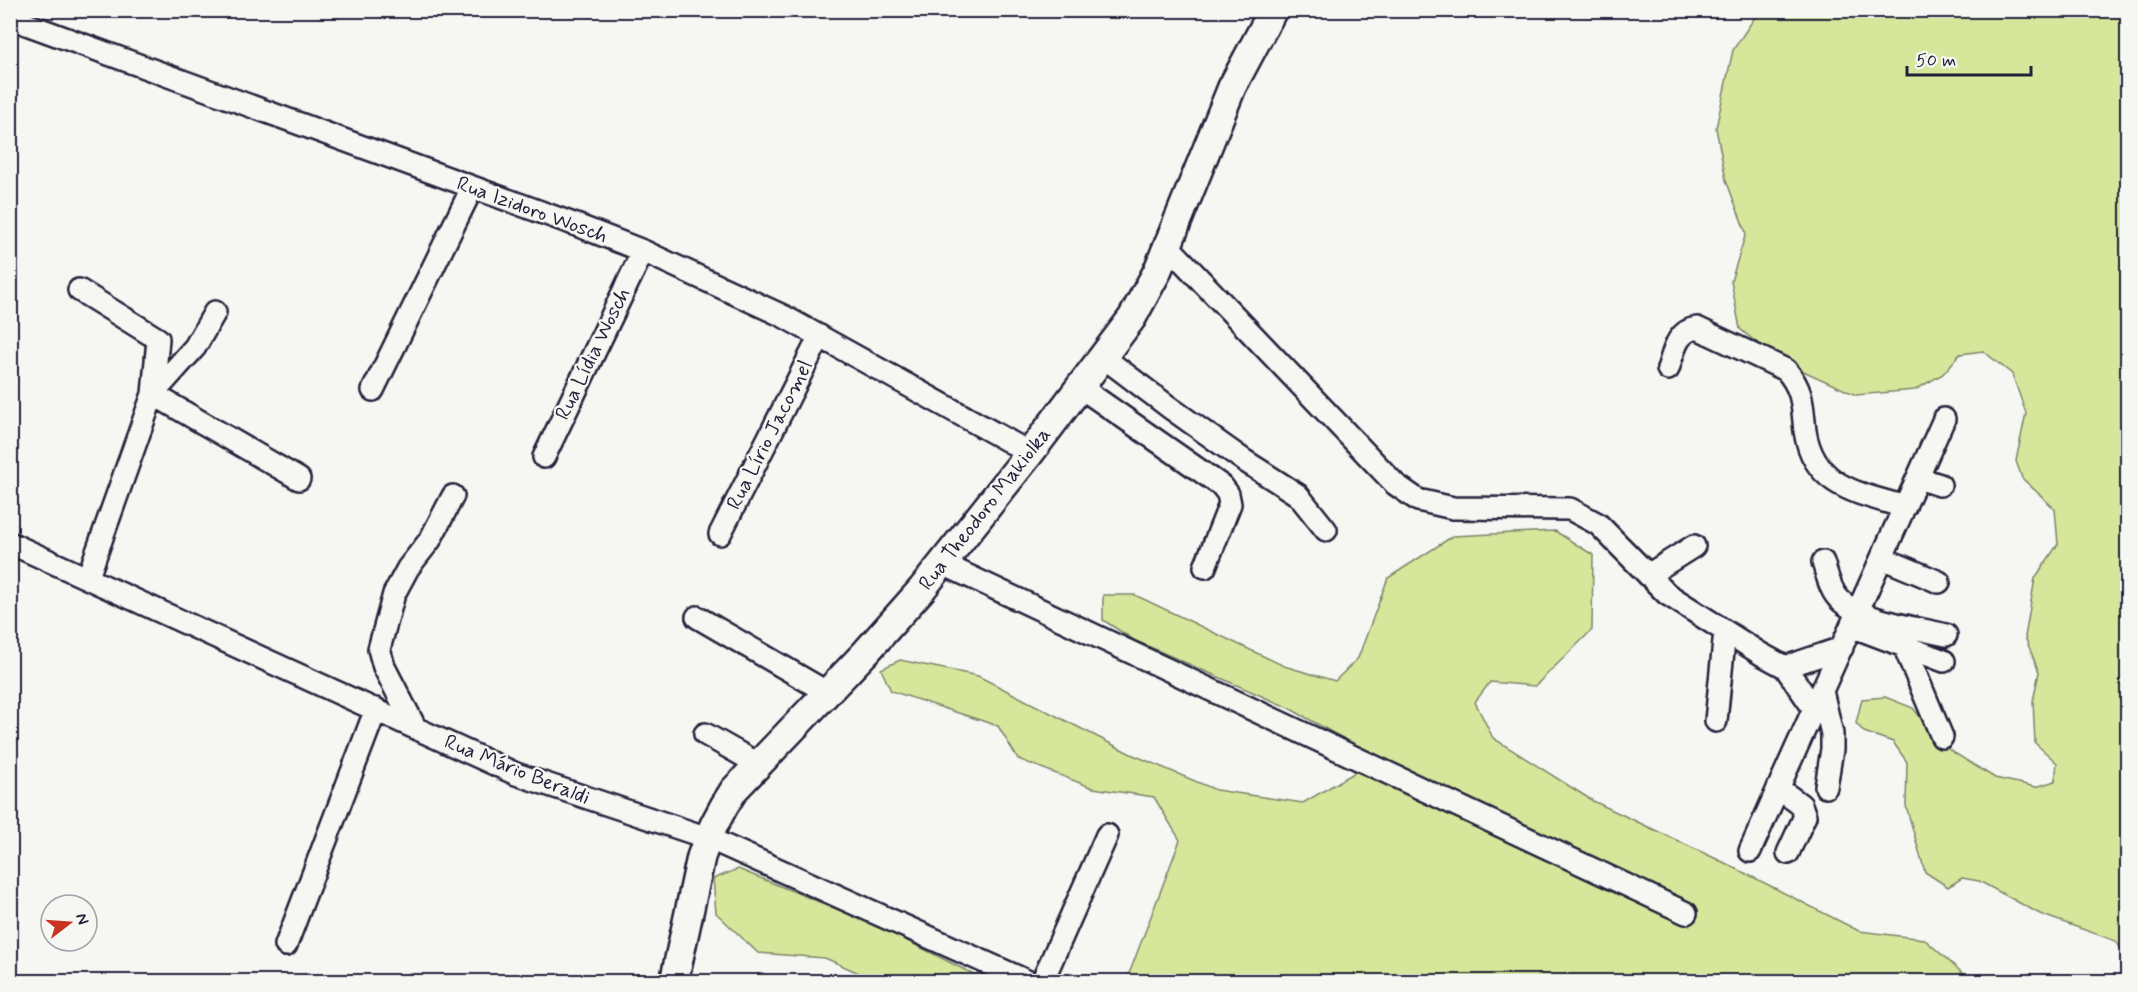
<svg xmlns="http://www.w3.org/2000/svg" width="2138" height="992" font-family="Mynerve,sans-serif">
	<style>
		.green { fill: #d6e79b; stroke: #7c846b; stroke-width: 1.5 }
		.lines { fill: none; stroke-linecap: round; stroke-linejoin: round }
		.minor-casing { stroke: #22223b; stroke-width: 26 }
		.major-casing { stroke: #22223b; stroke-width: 32 }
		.minor { stroke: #f6f6f2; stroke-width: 21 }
		.major { stroke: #f6f6f2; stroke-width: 27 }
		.labels { text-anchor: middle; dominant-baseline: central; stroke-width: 4.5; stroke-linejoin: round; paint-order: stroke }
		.street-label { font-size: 21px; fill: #22223b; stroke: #f6f6f2 }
	</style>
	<rect width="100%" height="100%" fill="#f6f6f2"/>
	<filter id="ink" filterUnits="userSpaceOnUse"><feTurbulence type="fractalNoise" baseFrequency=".0167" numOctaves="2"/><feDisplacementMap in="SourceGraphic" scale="12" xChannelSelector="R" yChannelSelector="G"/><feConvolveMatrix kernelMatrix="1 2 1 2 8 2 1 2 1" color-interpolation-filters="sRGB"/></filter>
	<g filter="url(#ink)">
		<path class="green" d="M1759,11H2127V958L2116,941L2040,914L1979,881L1962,878L1948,887L1925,872L1906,806L1907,762L1893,742L1864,732L1856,723L1862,699L1885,697L1913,708L1943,746L1995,778L2036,787L2055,781L2057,763L2035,743L2033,701L2039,672L2025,637L2035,578L2058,544L2055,509L2022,478L2016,461L2026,413L2012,374L1983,351L1960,354L1943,374L1915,390L1856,395L1777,359L1740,329L1731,281L1746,233L1726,180L1716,128L1733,50Z
			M1555,531L1593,555L1592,630L1535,686L1490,682L1475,702L1493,738L1593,801L1725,863L1859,931L1924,939L1967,977L1980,981H1130L1129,974L1180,840L1154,797L1093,788L1018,759L998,726L891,691L881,669L900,660L978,676L1131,754L1216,790L1303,803L1354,773L1353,744L1289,708L1134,640L1103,620V595H1135L1284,666L1335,681L1358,658L1388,578L1453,536Z
			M738,869L876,925L987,981H877L825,958L758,953L716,913L713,879Z"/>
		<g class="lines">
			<defs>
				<path id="minor" d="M10,18L579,226L643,251L783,316L1030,453
					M1168,246L1395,484L1418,500L1453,508L1570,509L1598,524L1667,594L1761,654L1785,667L1814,709
					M79,290L158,339L153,394L88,577
					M1103,357L1169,407L1245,461L1298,495L1326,530
					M1668,369C1674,352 1676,331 1697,328L1786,370C1804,391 1802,406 1805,431C1814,488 1859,493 1905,507
					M1080,387L1222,486L1228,494L1230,504L1205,567
					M373,390L472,188
					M153,394L299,479
					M153,394L195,347L215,312
					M544,457L643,251
					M1918,478L1940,485
					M720,534L820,336
					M10,543L516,774L708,838L1029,982
					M1882,558L1939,582
					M1823,562C1827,574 1830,591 1840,600C1860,620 1918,628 1946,635
					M943,564L1686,913
					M1648,575L1694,546
					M697,617L828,693
					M1851,626L1944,661
					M1904,646L1942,737
					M1785,667L1842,648
					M1822,691L1832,734V749L1826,787
					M1716,721L1725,631
					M415,727L384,667L379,649L394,594L408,568L430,540L453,496
					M705,734L758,764
					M1778,788L1801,805L1805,816L1788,853
					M1750,851L1944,419
					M286,945L376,709
					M1042,982L1107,835"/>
				<path id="major" d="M674,982L701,857C709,833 720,811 734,790L866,652L922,589L1030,453L1132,318L1157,272L1232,87L1273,10"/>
			</defs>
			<use href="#minor" class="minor-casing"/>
			<use href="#major" class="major-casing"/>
			<use href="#minor" class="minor"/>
			<use href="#major" class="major"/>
		</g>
	</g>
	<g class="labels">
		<g class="street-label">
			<text transform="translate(532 210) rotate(20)">Rua Izidoro Wosch</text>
			<text transform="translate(593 354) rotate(-64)">Rua Lídia Wosch</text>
			<text transform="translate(770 435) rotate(-63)">Rua Lírio Jacomel</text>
			<text transform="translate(985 509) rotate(-52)">Rua Theodoro Makiolka</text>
			<text transform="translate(517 770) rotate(22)">Rua Mário Beraldi</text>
		</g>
	</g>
	<rect width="2138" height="992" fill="none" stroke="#f6f6f2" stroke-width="36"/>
	<rect x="18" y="18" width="2102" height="956" fill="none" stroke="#22223b" stroke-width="2" filter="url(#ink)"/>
	<g transform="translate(69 923) rotate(73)"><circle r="28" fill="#f6f6f2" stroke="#a1a1a9" stroke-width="1.5"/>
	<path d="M0-4.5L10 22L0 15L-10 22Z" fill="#c8321e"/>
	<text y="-9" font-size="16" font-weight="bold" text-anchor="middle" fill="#22223b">N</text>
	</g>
	<path d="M1907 66v9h124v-9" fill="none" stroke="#22223b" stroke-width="3"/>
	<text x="1916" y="66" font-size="18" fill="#22223b" stroke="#f6f6f2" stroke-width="4.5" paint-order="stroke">50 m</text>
</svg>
